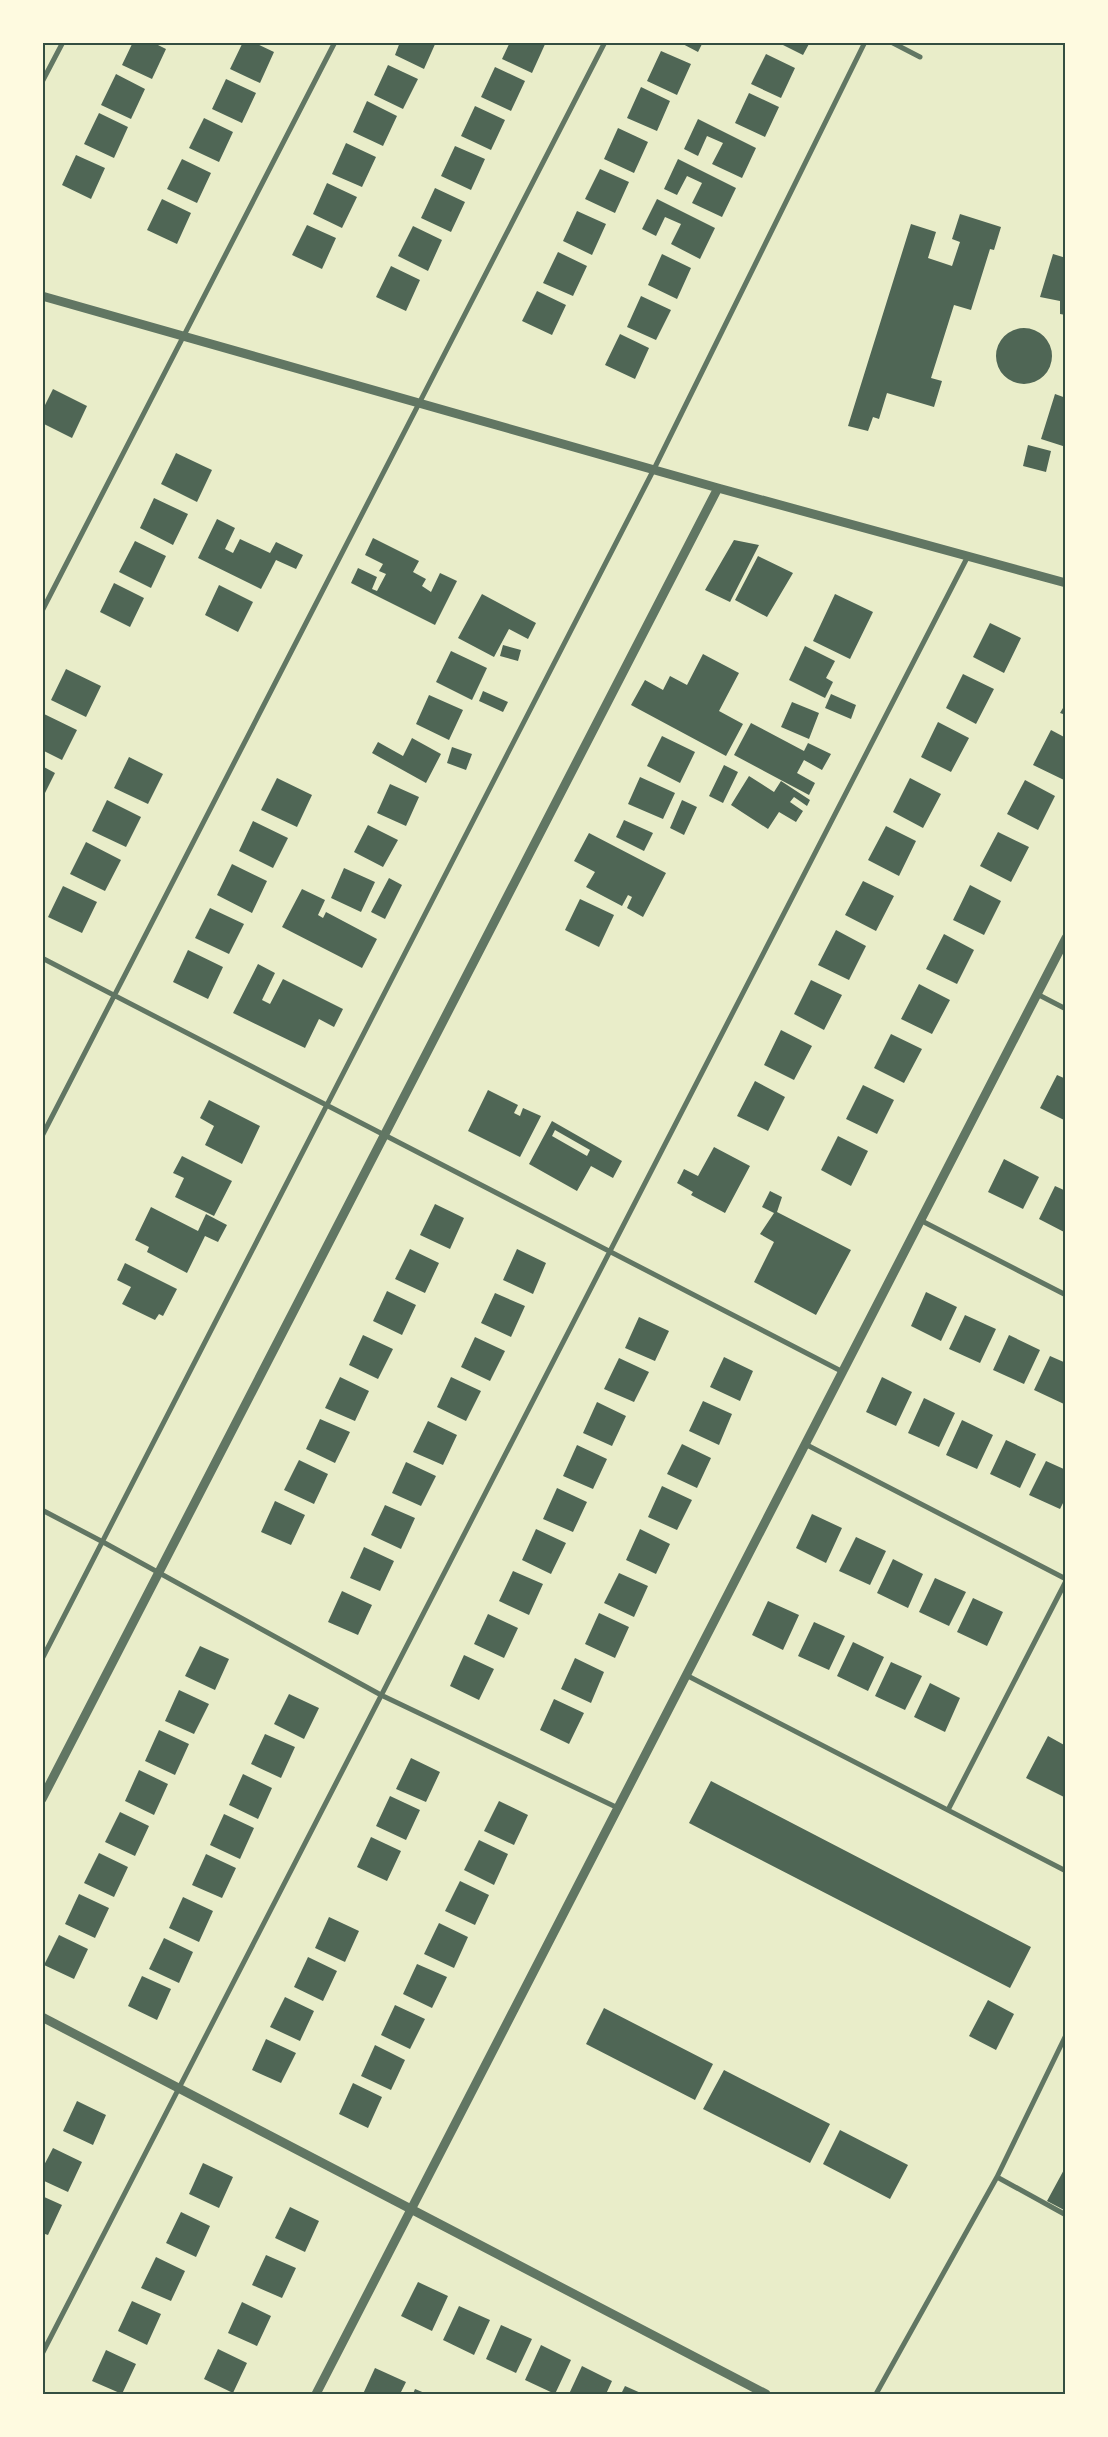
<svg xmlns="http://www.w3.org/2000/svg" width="1108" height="2437" font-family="Figtree,sans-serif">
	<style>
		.building { fill: #4f6655; fill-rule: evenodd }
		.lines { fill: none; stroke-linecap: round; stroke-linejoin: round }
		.minor { stroke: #617663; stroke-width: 5 }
		.tertiary { stroke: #617663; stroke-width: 9 }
		.neatline { fill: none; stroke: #344e41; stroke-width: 2 }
	</style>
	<rect width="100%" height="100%" fill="#e9edc9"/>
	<path class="building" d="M133,42H152L166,49L152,79L122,65Z
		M243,42H253L274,52L260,83L230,69Z
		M400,42H436L424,69L395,55Z
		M510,42H546L532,73L502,59Z
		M679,42H703L698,52Z
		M777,42H810L803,55Z
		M661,51L691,64L677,95L647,81Z
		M766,54L795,68L781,98L751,84Z
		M388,65L418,79L403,109L374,95Z
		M495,67L525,81L511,111L481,97Z
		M116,74L145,89L131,119L101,105Z
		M226,79L256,93L242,123L212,109Z
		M641,87L670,101L657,131L627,118Z
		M749,93L779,107L765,137L735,123Z
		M367,101L397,116L383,146L353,132Z
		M475,106L505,120L491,150L461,136Z
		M99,113L128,127L114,158L84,144Z
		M204,118L233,132L219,162L189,148Z
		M698,119L756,148L742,178L712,164L723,143L707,136L698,156L684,149Z
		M618,128L648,142L634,173L604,159Z
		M346,143L376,157L362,187L332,174Z
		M455,146L485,159L471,190L441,176Z
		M76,155L105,168L91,199L62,185Z
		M182,159L211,173L197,203L167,189Z
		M678,159L736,188L722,217L692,203L702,183L687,176L677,195L664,189Z
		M600,169L629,182L615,213L585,199Z
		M327,183L357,197L342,228L313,214Z
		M435,188L465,202L451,232L421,218Z
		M162,199L191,213L177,244L147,230Z
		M657,199L715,228L700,259L671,244L681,224L665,217L656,236L642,229Z
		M577,211L606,224L592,255L563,241Z
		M960,214L1001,227L994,250L990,249L971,310L954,305L931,378L942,381L934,407L887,393L879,419L873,417L868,431L848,426L911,224L936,232L928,258L952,266L960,242L952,239Z
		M307,225L336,238L322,269L292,255Z
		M413,226L442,240L428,271L398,256Z
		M558,252L587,266L573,296L543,283Z
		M662,254L691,268L677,299L648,285Z
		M1053,254L1066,258V315L1060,314V301L1040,297Z
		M391,266L420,280L406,311L376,297Z
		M537,291L566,305L552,335L522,321Z
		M641,296L671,310L656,340L627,327Z
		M996 356a28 28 0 1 1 56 0a28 28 0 1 1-56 0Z
		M620,334L649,348L635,379L605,365Z
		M53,389L87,406L72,438L42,423V411Z
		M1055,394L1066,398V447L1041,439Z
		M1028,445L1051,451L1046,472L1023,466Z
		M176,453L212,470L197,502L161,484Z
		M154,498L188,514L173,545L140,528Z
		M217,519L235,528L225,549L233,553L240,539L270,553L276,542L303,555L296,569L276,560L261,589L198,558Z
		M373,538L419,561L413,572L426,579L422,586L431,592L440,573L457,581L435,625L351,583L358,568L377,577L372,589L377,591L386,574L379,571L383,564L365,555Z
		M734,540L759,545L730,602L705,590Z
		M135,541L166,556L151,588L119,572Z
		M758,556L793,573L767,617L735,600Z
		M114,583L144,598L130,627L100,612Z
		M219,585L253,602L238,632L205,615Z
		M482,594L536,623L528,639L509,629L494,657L458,638Z
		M835,594L873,612L850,659L813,641Z
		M990,623L1021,638L1004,673L973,657Z
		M503,645L521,650L518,661L500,656Z
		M805,646L835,661L826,678L833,682L825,698L789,680Z
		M451,651L487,668L472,700L436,682Z
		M703,654L739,673L719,711L743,724L726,756L631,705L645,680L663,690L670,676L687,685Z
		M66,669L101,686L86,717L51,700Z
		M963,674L994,689L976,724L946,708Z
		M483,691L508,702L503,712L479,701Z
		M831,694L856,705L851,719L825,708Z
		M429,695L463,710L449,740L416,724Z
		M792,702L819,713L809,739L781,727Z
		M1066,703V715L1060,713Z
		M42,713L77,730L62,760L42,750Z
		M938,722L969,738L951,772L921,757Z
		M751,723L804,751L808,743L831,754L822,770L804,760L797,773L815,783L809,795L734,755Z
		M1051,730L1066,738L1064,780L1033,765Z
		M662,736L695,752L680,783L647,766Z
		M412,738L441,754L426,783L372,753L378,742L403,756Z
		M452,747L472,754L466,770L447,763Z
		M129,757L163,774L148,804L114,788Z
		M724,765L738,772L723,803L709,796Z
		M42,766L55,773L42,799Z
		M749,776L774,792L781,781L810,800L807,806L794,797L790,802L803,811L796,822L779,812L768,829L731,805Z
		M640,777L675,793L663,819L628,804Z
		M277,778L312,795L297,827L261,810Z
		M910,778L941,794L923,828L893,812Z
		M1025,780L1055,796L1038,830L1007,814Z
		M390,784L419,797L406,826L377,813Z
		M107,800L141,817L126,847L92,831Z
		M682,800L697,807L684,835L670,828Z
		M624,820L653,833L644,851L616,837Z
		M253,821L288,838L273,868L239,851Z
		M368,825L398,840L383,867L354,852Z
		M886,826L916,841L899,876L868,860Z
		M998,832L1029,847L1011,882L980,866Z
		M589,833L666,873L643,917L627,908L632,897L628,895L622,906L586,887L595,872L574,861Z
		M86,842L121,860L105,891L70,874Z
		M232,864L267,881L252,913L217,895Z
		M344,868L375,882L361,912L331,898Z
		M389,878L402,885L385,919L371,912Z
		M863,881L894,896L876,931L845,915Z
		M970,885L1001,901L984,935L953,920Z
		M63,886L97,902L82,933L48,917Z
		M302,889L325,900L318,915L323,918L326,912L377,939L362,968L282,927Z
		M580,899L614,915L599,947L565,930Z
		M210,908L244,924L229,954L195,938Z
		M836,930L866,946L849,980L818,965Z
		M944,934L974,950L957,984L926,969Z
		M188,950L223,967L208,999L173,982Z
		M258,964L275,973L262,1000L270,1004L283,979L343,1009L334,1027L319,1019L305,1048L233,1013Z
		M811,980L842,995L824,1030L794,1014Z
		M919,984L950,1000L932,1034L901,1019Z
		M781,1030L812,1046L794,1080L764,1065Z
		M891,1034L922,1049L904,1083L874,1068Z
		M1057,1075L1066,1079V1121L1040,1108Z
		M755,1081L785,1097L768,1131L737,1116Z
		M863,1085L894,1100L877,1134L846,1119Z
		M488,1090L518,1105L514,1113L520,1116L523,1108L541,1116L520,1157L468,1131Z
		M209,1100L260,1126L242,1164L205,1145L214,1126L200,1118Z
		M552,1121L622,1161L613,1178L591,1166L577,1191L529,1164ZM555,1130L590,1150L587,1156L552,1136Z
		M838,1136L868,1151L851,1186L821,1170Z
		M714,1147L750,1166L725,1213L691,1195L693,1192L677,1183L684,1169L698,1176Z
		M182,1156L232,1181L214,1216L175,1197L184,1178L173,1173Z
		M1004,1159L1039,1177L1023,1209L988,1192Z
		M1055,1186L1066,1191V1233L1039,1219Z
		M770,1191L782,1197L777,1212L851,1250L816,1315L754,1282L774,1242L760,1234L774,1213L762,1207Z
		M435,1204L464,1218L450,1249L420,1235Z
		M151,1207L198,1231L206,1214L227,1225L218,1242L205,1236L187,1273L147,1252L149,1247L135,1240Z
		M410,1249L439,1263L425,1293L395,1279Z
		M517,1249L546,1263L533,1294L503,1280Z
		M125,1263L177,1289L163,1316L159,1314L155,1320L122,1304L131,1287L117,1280Z
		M387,1291L416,1305L402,1335L373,1321Z
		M926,1292L957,1307L941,1341L911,1326Z
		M495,1293L525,1306L511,1337L481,1323Z
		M965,1315L996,1329L980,1363L949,1349Z
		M639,1317L669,1331L655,1361L625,1348Z
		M363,1335L393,1349L378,1379L349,1365Z
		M1009,1335L1040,1350L1024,1384L993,1370Z
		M475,1337L505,1351L490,1381L461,1367Z
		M1050,1356L1066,1363L1064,1404L1034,1390Z
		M724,1357L753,1371L740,1401L710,1387Z
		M619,1358L649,1372L634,1402L604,1389Z
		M340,1377L369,1391L355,1421L325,1408Z
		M451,1377L481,1391L466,1421L437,1407Z
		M882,1377L912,1392L896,1426L866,1412Z
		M924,1398L955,1413L939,1447L908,1433Z
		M703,1401L732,1414L719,1445L689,1431Z
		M597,1402L626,1416L612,1446L583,1433Z
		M320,1419L350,1432L335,1463L306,1449Z
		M962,1420L993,1435L977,1469L946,1455Z
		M428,1421L457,1435L443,1465L413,1452Z
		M1006,1440L1036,1454L1020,1488L990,1474Z
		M682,1444L711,1458L697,1488L667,1474Z
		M577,1445L607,1459L593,1489L563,1476Z
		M299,1460L328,1474L314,1504L284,1490Z
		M1046,1461L1066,1470V1497L1060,1509L1029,1495Z
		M406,1462L436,1476L421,1506L392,1493Z
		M662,1486L692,1500L677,1530L648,1517Z
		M557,1488L587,1502L573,1532L543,1519Z
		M275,1501L305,1515L291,1545L261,1532Z
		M385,1505L415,1518L401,1549L371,1535Z
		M812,1514L842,1528L826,1563L796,1548Z
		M536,1529L566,1543L551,1574L522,1560Z
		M640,1529L670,1544L656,1574L626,1560Z
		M856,1537L886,1551L870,1585L839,1571Z
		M364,1547L394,1561L380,1591L350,1578Z
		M893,1559L923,1574L908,1608L877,1593Z
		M513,1571L543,1584L529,1615L499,1601Z
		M619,1573L648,1586L634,1617L604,1603Z
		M935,1578L966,1592L949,1626L919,1612Z
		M342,1591L372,1605L358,1635L328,1622Z
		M973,1598L1003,1612L987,1646L957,1632Z
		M768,1601L799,1615L783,1650L752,1635Z
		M599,1613L629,1627L615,1658L585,1644Z
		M488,1614L518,1628L504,1658L474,1644Z
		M814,1622L845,1636L829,1670L798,1656Z
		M853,1642L884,1657L868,1691L837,1676Z
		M200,1646L229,1659L215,1690L185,1676Z
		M464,1655L494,1669L479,1700L450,1686Z
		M575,1658L604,1672L591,1703L561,1689Z
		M891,1662L922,1676L905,1710L875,1696Z
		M930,1683L960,1698L945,1732L914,1717Z
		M179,1690L209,1704L194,1734L165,1721Z
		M289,1694L319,1708L304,1739L274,1724Z
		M554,1699L584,1713L569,1744L540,1730Z
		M159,1730L189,1744L175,1775L145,1761Z
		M265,1734L295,1747L281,1778L251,1764Z
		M1048,1736L1066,1746V1798L1026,1778Z
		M411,1758L440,1772L426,1802L396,1789Z
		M139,1770L168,1784L154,1815L125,1801Z
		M243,1774L272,1788L258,1819L229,1805Z
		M711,1781L1031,1947L1010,1988L689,1823Z
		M390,1796L420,1810L406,1840L376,1826Z
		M499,1801L528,1815L514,1845L484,1831Z
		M120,1812L149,1826L135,1856L105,1842Z
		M224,1814L254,1828L240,1859L210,1845Z
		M371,1837L401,1851L387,1881L357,1867Z
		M479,1840L508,1854L494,1885L464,1870Z
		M99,1853L128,1867L114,1897L84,1883Z
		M206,1854L236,1868L222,1898L192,1885Z
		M460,1881L489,1895L475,1925L445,1911Z
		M79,1894L109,1908L95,1938L65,1924Z
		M183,1897L213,1911L199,1942L169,1928Z
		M329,1917L359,1931L345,1962L315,1948Z
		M439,1923L468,1937L454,1968L424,1954Z
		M59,1935L88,1949L74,1979L44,1965Z
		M164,1938L193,1952L179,1983L149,1969Z
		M308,1957L337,1971L323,2001L294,1987Z
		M417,1964L447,1977L432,2008L403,1994Z
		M142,1976L171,1989L157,2020L128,2006Z
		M285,1997L314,2011L300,2041L270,2027Z
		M988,2000L1014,2014L996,2050L969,2036Z
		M395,2005L425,2019L410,2049L381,2035Z
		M604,2008L713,2064L695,2100L586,2044Z
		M266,2039L296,2053L281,2083L252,2070Z
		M375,2045L405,2060L391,2090L361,2076Z
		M724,2070L830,2124L810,2163L703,2109Z
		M353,2083L382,2097L368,2128L339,2114Z
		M77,2101L106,2115L93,2145L63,2131Z
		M840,2130L908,2165L890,2199L823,2164Z
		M53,2148L82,2162L68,2192L42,2180V2169Z
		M203,2163L233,2177L219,2208L189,2194Z
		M1066,2166V2211L1047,2201Z
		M42,2196L62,2205L48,2235L42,2233Z
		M290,2207L319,2221L305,2252L275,2238Z
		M181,2212L210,2226L196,2257L166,2243Z
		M266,2255L296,2268L282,2298L252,2285Z
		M156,2257L185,2271L171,2301L141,2288Z
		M418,2282L448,2296L432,2331L401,2316Z
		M132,2301L161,2314L147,2345L118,2331Z
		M242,2302L271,2316L257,2346L228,2333Z
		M459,2306L490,2320L474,2355L443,2340Z
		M501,2325L532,2339L516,2373L486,2359Z
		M541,2345L571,2360L555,2394L525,2380Z
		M218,2349L247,2363L233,2393L204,2379Z
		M106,2350L136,2364L122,2394L92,2381Z
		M582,2366L612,2381L606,2394H569Z
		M375,2368L406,2382L400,2394H363Z
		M625,2386L643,2394H621Z
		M415,2389L427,2394H413Z"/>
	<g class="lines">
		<path class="minor" d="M891,42L920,57
			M42,82L63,42
			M42,611L335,42
			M42,958L843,1372
			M1037,994L1066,1009
			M42,1136L605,42
			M920,1220L1066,1295
			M805,1444L1066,1579
			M42,1510L103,1542L381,1695L618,1808
			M42,1659L654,469L865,42
			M686,1675L1066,1871
			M948,1810L1066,1581
			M997,2177L1066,2215
			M42,2354L968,556
			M876,2394L997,2177L1066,2035"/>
		<path class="tertiary" d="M42,296L718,488L1066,583
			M42,1799L718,488
			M42,2017L766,2394
			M316,2394L1066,938"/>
	</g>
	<rect width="1108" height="2437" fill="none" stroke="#fefae0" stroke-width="88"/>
	<rect x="44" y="44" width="1020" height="2349" class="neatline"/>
</svg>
